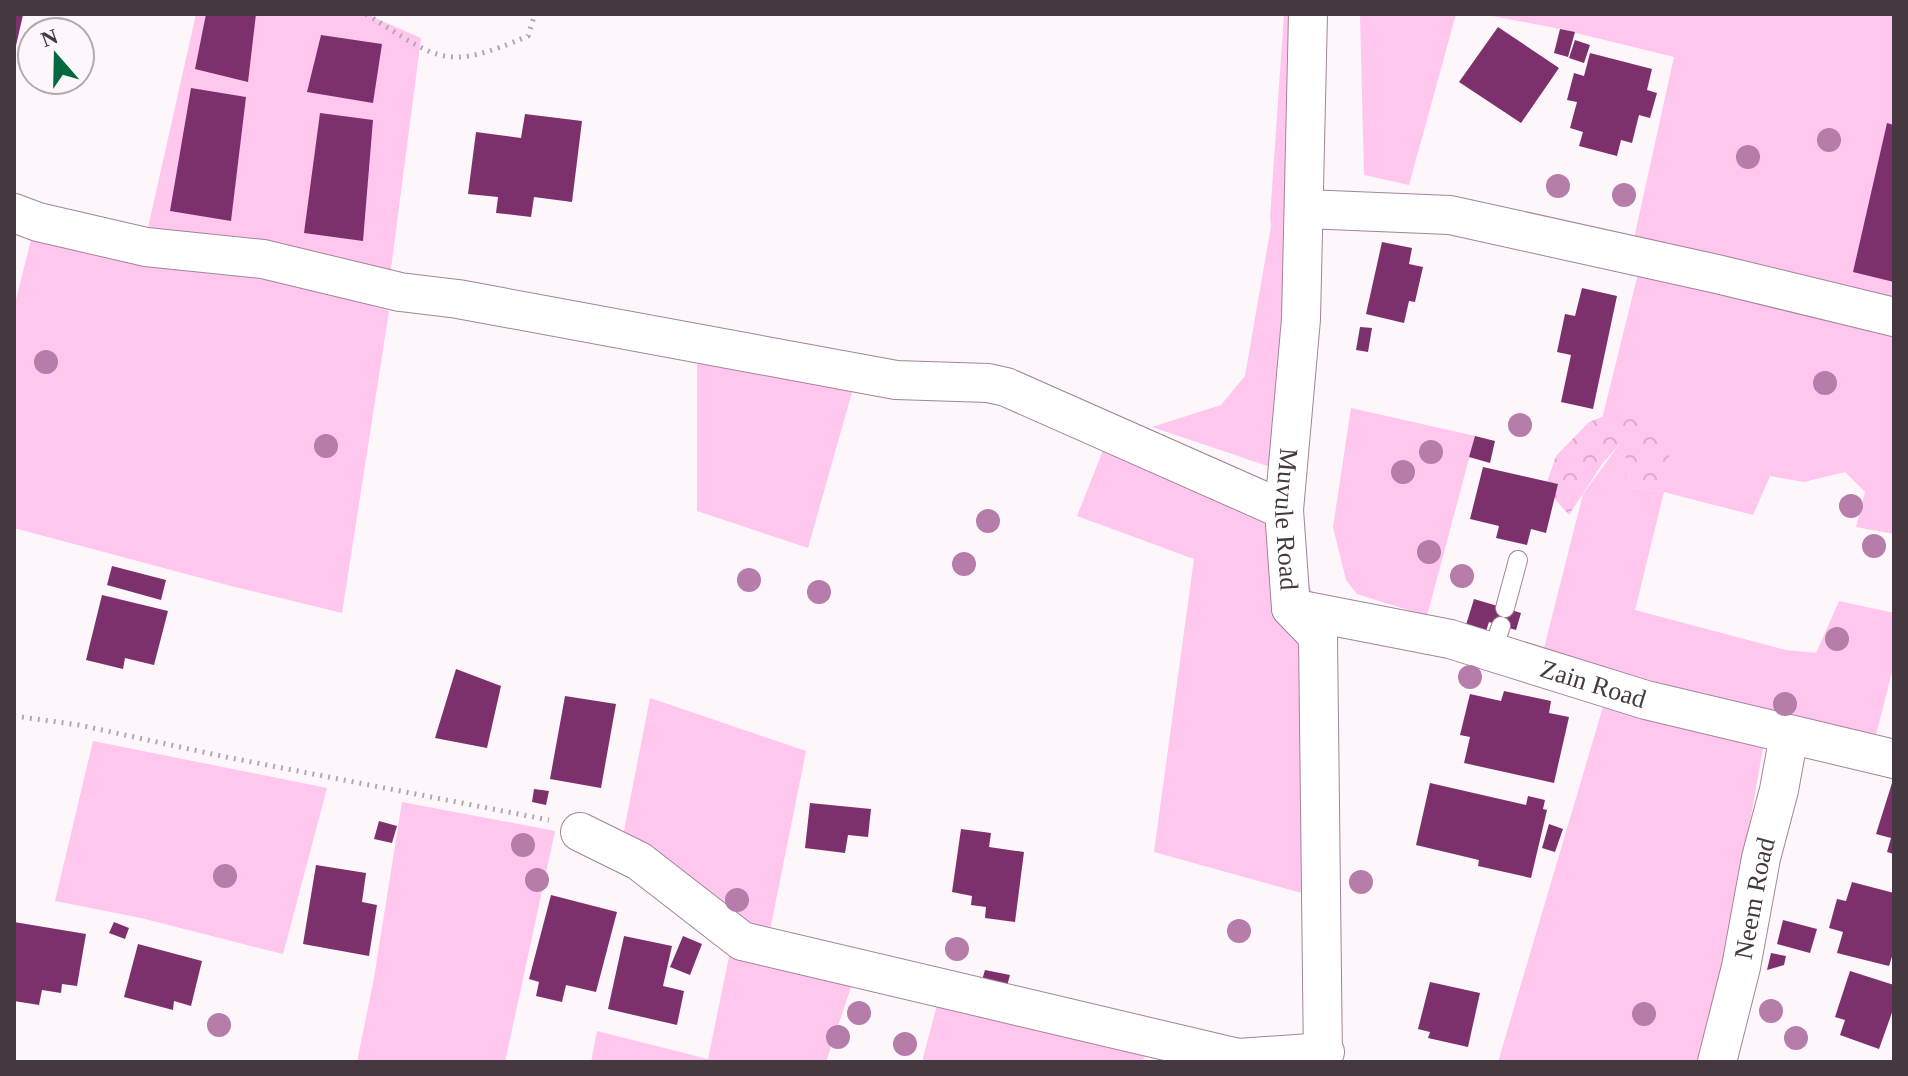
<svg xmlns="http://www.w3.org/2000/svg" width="1908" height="1076" font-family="Georgia,serif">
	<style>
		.grass { fill: #ffc6ee }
		.forest { fill: url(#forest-crowns) }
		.building { fill: #7d316c }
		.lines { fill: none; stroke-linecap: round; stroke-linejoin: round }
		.service-casing { stroke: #a18499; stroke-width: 20 }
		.minor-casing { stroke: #a18499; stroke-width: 40 }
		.path { stroke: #b2a8af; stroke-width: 5; stroke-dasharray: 2 6; stroke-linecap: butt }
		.service { stroke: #fff; stroke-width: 18 }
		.minor { stroke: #fff; stroke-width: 38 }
		.tree { fill: #b67caa }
		.labels { text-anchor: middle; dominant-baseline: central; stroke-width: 8; stroke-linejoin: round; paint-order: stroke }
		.street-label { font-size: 26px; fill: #453841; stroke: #fdf6fb }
	</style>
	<defs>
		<pattern id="forest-crowns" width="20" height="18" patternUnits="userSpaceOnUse" patternTransform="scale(2)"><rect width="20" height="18" fill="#ffc6ee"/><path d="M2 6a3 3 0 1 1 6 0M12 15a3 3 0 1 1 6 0" fill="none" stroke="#dcabcd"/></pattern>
	</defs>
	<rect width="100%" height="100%" fill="#fdf6fb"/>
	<path class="grass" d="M196,14H366L421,38L389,284L145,241Z
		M1284,14H1291L1288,473L1152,427L1221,405L1245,376L1271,226L1270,218Z
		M1360,14H1456L1409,185L1364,175Z
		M1482,14H1894V300L1633,243L1674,57L1560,29Z
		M31,240L159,261L268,273L389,311L342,613L235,587L14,528V307Z
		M1640,266L1894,326V534L1856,527L1865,492L1845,472L1804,482L1770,476L1753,515L1664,492L1635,610L1786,650L1816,653L1839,601L1894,613V664L1876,735L1770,712L1543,652L1583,494L1619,445L1629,464L1630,488L1663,492L1602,419Z
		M697,354L854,385L808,548L697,511Z
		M1351,408L1475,436L1427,616L1357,594L1346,580L1333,527Z
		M1108,438L1260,490L1294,543L1312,592L1309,895L1154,852L1194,559L1077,516Z
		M650,698L806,751L769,935L743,923L623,836Z
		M1605,700L1763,748L1716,1015L1703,1062H1498Z
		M93,741L327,788L283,954L141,918L55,901Z
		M402,802L555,831L505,1062H357L374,978Z
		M731,947L854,978L826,1062H591L597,1031L708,1059Z
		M939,997L1145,1053L1143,1062H922Z"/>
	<path class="forest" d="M1627,407C1662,421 1662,437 1674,471L1663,492L1630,488L1629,464L1619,445L1602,464L1569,515L1545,488L1556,456L1589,422Z"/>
	<path class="building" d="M14,14L23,15L15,50H14Z
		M206,14H256L248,82L195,69Z
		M1498,27L1559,68L1521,123L1459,82Z
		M1560,29L1575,32L1568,57L1554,53Z
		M321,35L382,44L373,103L307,92Z
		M1575,40L1590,45L1584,63L1569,58Z
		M1590,53L1652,69L1647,90L1657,93L1650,118L1639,115L1632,143L1621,140L1617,156L1579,146L1583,132L1570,128L1577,102L1567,100L1574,73L1584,76Z
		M191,88L246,97L231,221L170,211Z
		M320,113L373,120L363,241L304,233Z
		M525,114L582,121L572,202L534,197L531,217L496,213L498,197L468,194L476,132L521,138Z
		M1887,123L1894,125V282L1853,272Z
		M1382,242L1412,248L1409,264L1423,267L1415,302L1409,301L1404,323L1366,314Z
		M1582,288L1617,296L1593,409L1561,402L1571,355L1557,352L1565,314L1575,316Z
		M1360,327L1372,328L1368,352L1356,350Z
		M1475,436L1495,441L1490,463L1469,457Z
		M1483,467L1558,484L1546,533L1531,529L1527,545L1496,538L1499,526L1470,519Z
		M112,566L166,580L161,600L107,585Z
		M102,595L168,611L154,665L125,658L123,669L86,660Z
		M1474,599L1521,613L1516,630L1489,622L1486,631L1466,625Z
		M456,669L501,686L487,748L435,738Z
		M1504,691L1551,701L1549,713L1569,717L1554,783L1464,763L1470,737L1460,735L1470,694L1501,701Z
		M565,696L616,704L601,788L550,779Z
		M1430,783L1526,805L1528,796L1545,800L1543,809L1547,810L1531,878L1478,866L1479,860L1416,845Z
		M1892,783H1894V854L1887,852L1891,838L1876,834Z
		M534,789L549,791L546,805L532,802Z
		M810,803L871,809L868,837L848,835L845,853L805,848Z
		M379,821L397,826L392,843L374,839Z
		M1549,824L1563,829L1555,852L1542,848Z
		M961,829L991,833L989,847L1024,852L1015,922L985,918L986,907L971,905L972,896L952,892Z
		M316,865L366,873L362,902L377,905L369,956L303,944Z
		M1852,882L1894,893V950L1889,966L1837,953L1843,932L1829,928L1837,899L1846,901Z
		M551,895L617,912L596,992L566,985L562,1002L536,996L539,982L529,979Z
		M1783,920L1817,929L1810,953L1777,944Z
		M14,922L86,934L77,986L62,984L61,993L42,990L39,1005L14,1001Z
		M114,922L129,928L125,939L109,933Z
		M624,936L672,946L663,986L684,991L677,1025L608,1009Z
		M683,936L702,944L690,975L670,967Z
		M138,944L202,961L191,1006L174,1001L173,1010L124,997Z
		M1771,953L1786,956L1784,965L1767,970Z
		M985,970L1010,975L1007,986L982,980Z
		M1850,971L1894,985V1007L1879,1049L1840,1035L1845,1020L1835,1017Z
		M1430,982L1480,993L1468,1047L1428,1038L1430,1032L1418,1029Z"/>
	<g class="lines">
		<defs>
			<path id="service" d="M1505,608L1518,560
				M1492,653L1501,626"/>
			<g id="minor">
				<path id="s1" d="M1308,14L1301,319L1284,510L1291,608L1318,636L1323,1062"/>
				<path d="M1305,209L1450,215L1717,274L1894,317"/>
				<path d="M14,213L38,222L146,247L263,259L400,292L458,299L896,380L988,383L1006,387L1284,510"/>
				<path id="s2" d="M1291,608L1450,639L1646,700L1894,759"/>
				<path d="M580,832L639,861L742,941L1238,1058L1325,1052"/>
				<path id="s3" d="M1717,1062L1741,967L1761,858L1779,790L1789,735"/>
			</g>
		</defs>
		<use href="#service" class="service-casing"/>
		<use href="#minor" class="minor-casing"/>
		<path class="path" d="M366,14C440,60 444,72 528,36L535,14
			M14,716L79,725L226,757L549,820"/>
		<use href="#service" class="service"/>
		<use href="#minor" class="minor"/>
	</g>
	<g class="tree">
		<circle cx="1829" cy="140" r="12"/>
		<circle cx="1748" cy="157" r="12"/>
		<circle cx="1558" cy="186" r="12"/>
		<circle cx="1624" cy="195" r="12"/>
		<circle cx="46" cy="362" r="12"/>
		<circle cx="1825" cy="383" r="12"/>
		<circle cx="1520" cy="425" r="12"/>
		<circle cx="326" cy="446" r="12"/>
		<circle cx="1431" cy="452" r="12"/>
		<circle cx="1403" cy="472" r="12"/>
		<circle cx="1851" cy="506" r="12"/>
		<circle cx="988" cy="521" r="12"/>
		<circle cx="1874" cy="546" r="12"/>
		<circle cx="1429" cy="552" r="12"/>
		<circle cx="964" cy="564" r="12"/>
		<circle cx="1462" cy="576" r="12"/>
		<circle cx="749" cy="580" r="12"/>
		<circle cx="819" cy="592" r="12"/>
		<circle cx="1837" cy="639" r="12"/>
		<circle cx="1470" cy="677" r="12"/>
		<circle cx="1785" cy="704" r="12"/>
		<circle cx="523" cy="845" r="12"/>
		<circle cx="225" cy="876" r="12"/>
		<circle cx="537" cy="880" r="12"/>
		<circle cx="1361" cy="882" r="12"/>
		<circle cx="737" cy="900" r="12"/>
		<circle cx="1239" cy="931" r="12"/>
		<circle cx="957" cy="949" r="12"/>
		<circle cx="1771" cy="1011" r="12"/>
		<circle cx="859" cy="1013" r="12"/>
		<circle cx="1644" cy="1014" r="12"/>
		<circle cx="219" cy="1025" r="12"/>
		<circle cx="838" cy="1037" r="12"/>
		<circle cx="1796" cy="1038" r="12"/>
		<circle cx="905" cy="1044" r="12"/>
	</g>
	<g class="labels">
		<g class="street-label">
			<text stroke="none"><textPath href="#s1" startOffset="506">Muvule Road</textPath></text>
			<text stroke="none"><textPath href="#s2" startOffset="312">Zain Road</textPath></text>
			<text stroke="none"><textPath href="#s3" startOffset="168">Neem Road</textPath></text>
		</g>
	</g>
	<rect width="1908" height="1076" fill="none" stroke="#453841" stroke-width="32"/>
	<g transform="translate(56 56) rotate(340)"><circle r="38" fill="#fdf6fb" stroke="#b3aab1" stroke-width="2"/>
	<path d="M0-6L14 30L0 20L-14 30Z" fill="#01693e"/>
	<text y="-12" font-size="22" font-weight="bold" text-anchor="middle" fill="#453841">N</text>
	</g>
</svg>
